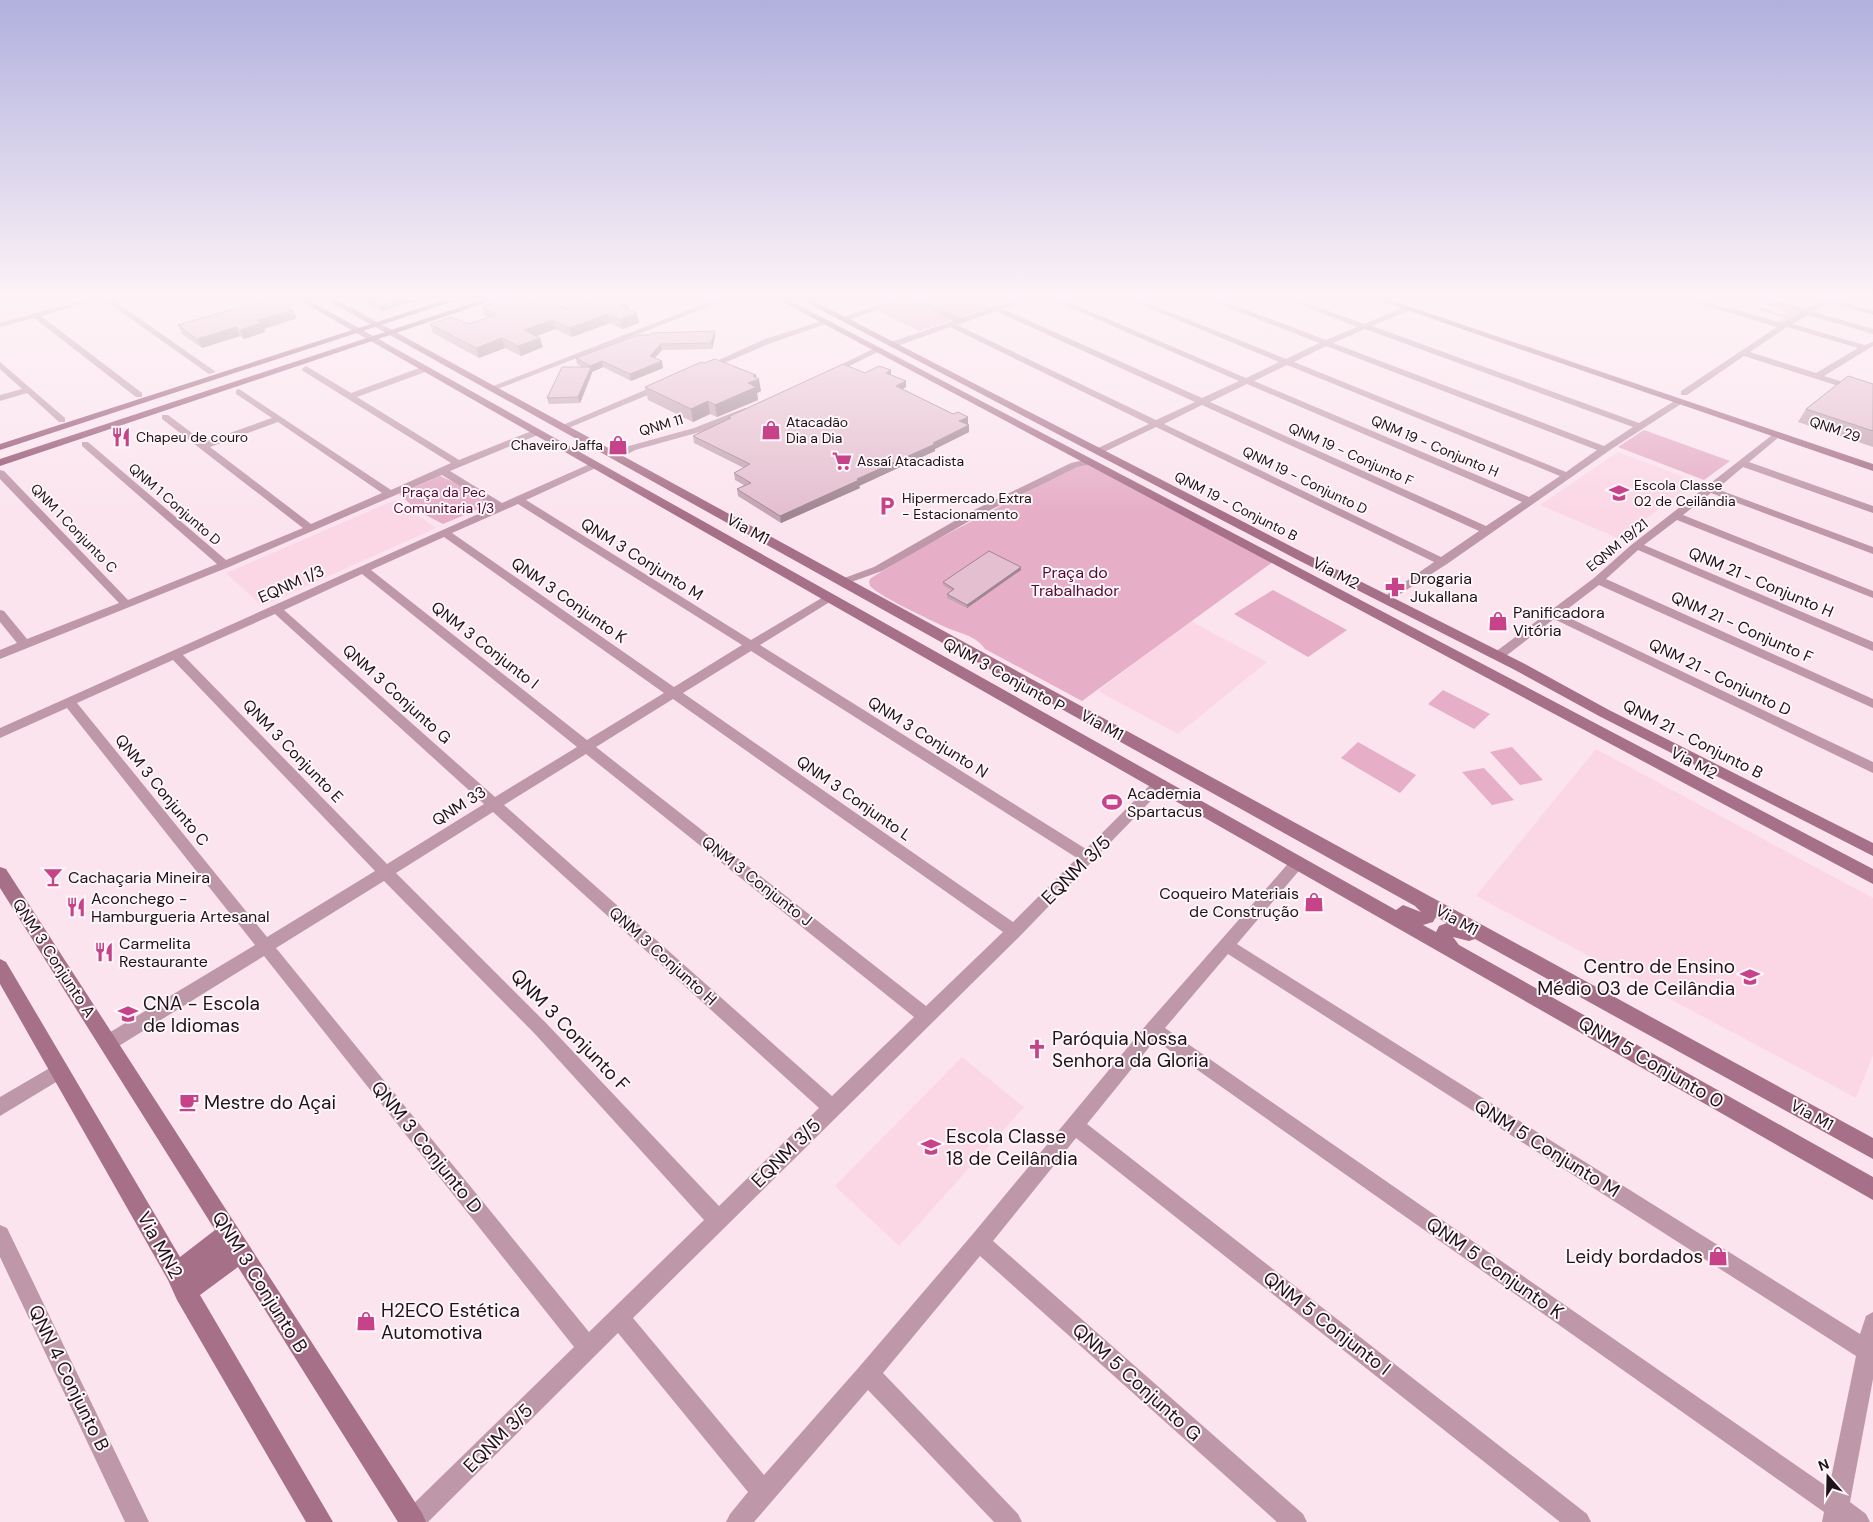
<svg xmlns="http://www.w3.org/2000/svg" width="1873" height="1522" font-family="'DM Sans',sans-serif">
	<style>
		.built { fill: #fbd7e6 }
		.green { fill: #e6aec7 }
		.lines { fill: none; stroke-linecap: round; stroke-linejoin: round }
		.minor { fill: #be98a9; fill-rule: evenodd }
		.secondary { fill: #a67088; fill-rule: evenodd }
		.primary { fill: #935271; fill-rule: evenodd }
		.wall { fill: #c4a4b2 }
		.shaded-wall { fill: #a08691 }
		.building { fill: #e4bfcf; stroke: #a08691 }
		.labels { text-anchor: middle; dominant-baseline: central; stroke-width: 4; stroke-linejoin: round; paint-order: stroke }
		.far-poi-label { font-size: 14px; fill: #1f1218; stroke: #fef6f9; text-anchor: start }
		.far-street-label { font-size: 14px; fill: #1f1218; stroke: #fef6f9 }
		.far-park-label { font-size: 14px; fill: #540935; stroke: #fef6f9 }
		.street-label { font-size: 16px; fill: #1f1218; stroke: #fef6f9 }
		.park-label { font-size: 16px; fill: #540935; stroke: #fef6f9 }
		.poi-label { font-size: 16px; fill: #1f1218; stroke: #fef6f9; text-anchor: start }
		.near-street-label { font-size: 19px; fill: #1f1218; stroke: #fef6f9 }
		.near-poi-label { font-size: 19px; fill: #1f1218; stroke: #fef6f9; text-anchor: start }
	</style>
	<rect width="100%" height="100%" fill="#fbe4ee"/>
	<path class="built" d="M0,300H86L0,323Z
		M349,300H438L383,317Z
		M1618,452L1695,481L1620,539L1540,505Z
		M395,500L436,528L262,606L226,573Z
		M1191,621L1267,662L1178,734L1098,691Z
		M1596,749L1873,898V1055L1856,1098L1476,896Z
		M962,1057L1024,1107L899,1246L835,1186Z"/>
	<path class="green" d="M908,300H973L991,307L919,331L876,310Z
		M1751,300H1757L1799,312L1780,325L1728,309L1730,307L1778,322L1784,317L1757,310L1761,307L1740,301L1772,310L1771,312L1784,315L1788,313L1777,309L1778,308Z
		M1644,430L1730,461L1704,480L1618,447Z
		M1085,463L1274,561L1082,701L985,649C977,636 959,633 945,627C927,618 884,599 870,586L869,581L871,578L921,548L1080,464Z
		M440,476L467,488L488,505L443,524L418,511L399,494Z
		M1273,590L1347,630L1308,657L1234,614Z
		M1443,690L1490,714L1474,729L1428,704Z
		M1358,742L1416,775L1400,793L1341,758Z
		M1512,747L1543,780L1520,785L1490,752Z
		M1484,768L1514,800L1492,805L1462,772Z"/>
	<g class="lines">
		<path class="minor" d="M84,300H96L41,316L142,393V397H136L34,318L0,327V323Z
			M104,300H113L216,372L209,374Z
			M714,300H725L495,390H489L488,388Z
			M894,300H905L845,321L838,319Z
			M911,300H921L961,318L1014,300H1025L1003,309L1202,398L1239,381L1053,300H1063L1246,378L1279,362L1130,300H1140L1286,359L1319,343L1209,300H1220L1326,340L1357,327L1288,300H1299L1364,324L1407,306L1411,308L1410,310L1372,326L1639,423L1676,400H1682L1684,402L1613,448L1447,564L1386,603L1380,600L1382,598L1434,562L1156,427L1102,453H1096V449L1149,424L950,327L897,346H891V342L953,321ZM996,311L1195,402L1156,420L957,325ZM1365,329L1633,427L1604,446L1333,343ZM1326,346L1597,450L1566,472L1294,362ZM1287,365L1560,476L1529,497L1254,381ZM1247,384L1522,502L1486,526L1210,402ZM1202,405L1479,531L1441,557L1164,424Z
			M1687,300H1699L1782,323L1800,313L1762,300H1774L1806,309L1823,300H1836L1873,311V315L1829,303L1813,312L1873,329V334L1808,315L1793,324L1864,345L1873,342V346L1824,376L1873,391V397L1744,356L1687,395H1681V391L1777,327ZM1787,327L1858,348L1816,373L1750,352Z
			M822,321L829,323L771,343L708,370L701,368L765,339Z
			M875,348L882,350L831,375L824,373Z
			M0,362L65,418V422H59L27,393L0,401V395L22,389L0,369Z
			M306,366L351,393L422,367H428V371L357,397L459,460L534,430H540V434L450,471L502,503L592,463H598V467L526,500L751,640L825,596H833L835,598L833,600L760,645L1086,849L1155,780H1165L1167,784L1020,936L633,1318L764,1475L860,1366L972,1235L1147,1024L1293,858L1298,856L1303,858L1306,862L1303,866L1237,944L1860,1334L1866,1316L1873,1312V1379L1850,1502L1866,1514L1870,1522H1822L1824,1512L1155,1040L1087,1124L1587,1514L1591,1522H1560L1076,1138L993,1241L1303,1514L1307,1522H1277L980,1256L883,1373L1018,1514L1022,1522H994L868,1390L754,1522H726L730,1514L748,1492L618,1333L428,1522H401L404,1513L574,1347L264,956L114,1049L108,1051L102,1049L99,1043L102,1037L255,945L67,708L0,738V728L494,507L442,475L229,567L0,659V650L17,643L0,622V610L4,611L27,639L119,603L0,479V470L4,471L128,600L217,564L82,446V442H88L226,560L303,528L162,419V415H168L204,442L272,418L236,394V390L239,389L391,490L451,463L303,371L302,369ZM278,422L382,493L311,524L210,447ZM518,504L742,645L674,687L452,533ZM444,537L664,693L587,740L371,570ZM362,574L577,747L495,797L284,610ZM275,614L484,804L387,864L183,655ZM751,651L1077,858L1013,922L683,693ZM173,660L375,871L267,937L77,703ZM673,699L1003,932L926,1006L596,747ZM586,754L914,1017L832,1096L504,805ZM493,812L819,1108L719,1206L547,1024L396,873ZM384,881L535,1034L704,1220L589,1332L276,948ZM1228,954L1856,1356L1829,1488L1165,1028Z
			M664,382L667,383V387L566,429L563,430L558,427Z
			M745,408L748,409V413L700,432L635,450L619,459H613L611,457L629,446L694,428Z
			M1776,432L1781,435L1779,437L1749,462L1873,506V513L1743,467L1717,489L1873,547V554L1711,493L1683,515L1873,591V598L1677,520L1644,545L1873,642V651L1638,550L1606,579L1873,699V708L1599,585L1561,614L1873,762V773L1554,619L1502,659H1494L1492,656L1494,653L1594,578L1630,546Z
			M1089,459L1092,460V464L1077,467L980,515L882,571L843,585L837,582L839,580L874,567L972,511L1071,463Z
			M60,1062L66,1064L69,1070L66,1076L0,1116V1097Z
			M0,1225L7,1228L149,1522H125L0,1257Z"/>
		<path class="secondary" d="M299,300H309L1396,910L1403,905L1421,912L1415,906L327,300H337L1873,1138V1159L1475,939L1469,941L1453,937L1459,945L1873,1177V1200ZM1436,917L1447,923L1439,926L1436,932L1423,925L1433,922Z
			M779,300H789L1873,869V884Z
			M802,300H812L1306,554L1523,663L1609,710L1873,843V856L1599,716L1513,669L1298,560Z
			M1378,300H1390L1873,464V471Z
			M0,867L6,869L422,1513L426,1522H398L238,1267L200,1295L333,1522H306L177,1300L168,1280L0,984V959L6,962L180,1257L215,1230L0,888Z"/>
		<path class="primary" d="M445,300H457L0,450V444Z
			M482,300H494L0,466V459Z"/>
	</g>
	<path class="wall" d="M360,300H419L382,311Z
		M628,303L630,310L639,323L622,329L610,323L572,337L555,329L536,336L543,347L521,356L505,348L479,358L433,333L430,324H469L488,317L484,316L482,307H519L566,309Z
		M297,318L264,329L265,332L244,339L240,336L202,348L182,334L178,325Z
		M638,335L715,337L712,349L662,350L655,358L663,368L631,381L603,367L592,372V373L580,403L549,404L547,398L582,367L577,364L576,358Z
		M704,363L756,375L761,391L757,393L758,400L717,417L710,414L693,422L648,400L645,387Z
		M865,373L891,375L906,387L903,389L953,414L968,417V424H966L969,425V432L935,449V451L859,486L860,488L781,523L738,496L737,489L744,485L735,480L734,473L744,468L694,443L693,436L729,419L728,417Z
		M1873,384V447L1798,422L1806,409Z
		M1021,570L967,608L947,598V594L952,591L943,585V582Z"/>
	<path class="shaded-wall" d="M399,300H419L382,311L380,306Z
		M628,303L630,312L619,306Z
		M293,310L297,318L264,329L265,332L244,339L240,330L257,321Z
		M637,313L639,323L622,329L620,320Z
		M608,314L610,323L572,337L569,328Z
		M553,320L555,329L527,340L524,330Z
		M236,327L240,336L202,348L197,339Z
		M715,331V337L712,349L711,343Z
		M502,338L505,348L479,358L476,348Z
		M540,338L543,347L521,356L518,346Z
		M661,344L662,350L651,362L650,356Z
		M602,361L603,367L592,372V373L580,403L578,397L591,367L590,366Z
		M662,361L663,368L631,381L630,374Z
		M891,370V377L886,373Z
		M756,375V380L759,379L761,391L757,393L758,400L717,417L715,405L748,383L753,376Z
		M906,381V387L896,392V386Z
		M708,401L710,414L693,422L691,409Z
		M968,417V424L959,428V421Z
		M969,425V432L935,449V451L859,486L860,488L781,523L780,516Z
		M1021,567V570L967,608V605Z"/>
	<path class="building" d="M265,300H276L293,310L257,321L261,323L240,330L236,327L197,339L178,325Z
		M369,300H399L380,306Z
		M502,300H505L519,307L539,300H547L566,309L592,300H622L628,303L619,306L637,313L620,320L608,314L569,328L553,320L524,330L540,338L518,346L502,338L476,348L430,324L451,317L469,324L497,314L482,307Z
		M715,331L711,343L661,344L650,356L662,361L630,374L602,361L590,366L576,358L638,335H650L651,333Z
		M715,359L756,375L753,376L759,379L748,383L756,387L715,405L708,401L691,409L645,387L701,362L704,363Z
		M843,364L865,373L879,366L891,370L886,373L906,381L896,386L953,414L958,412L968,417L959,421L969,425L933,443L935,444L857,479L859,480L780,516L737,489L751,483L734,473L750,464L693,436L731,418L728,417Z
		M562,367H591L578,397L547,398Z
		M1848,376L1873,384V431L1806,409Z
		M989,551L1021,567L967,605L947,594L954,589L943,582Z"/>
	<linearGradient id="sky" x2="0" y2="1"><stop stop-color="#b1b0de"/><stop offset="0.58" stop-color="#fdf3f7"/><stop offset="1" stop-color="#fdf3f7" stop-opacity="0"/></linearGradient>
	<rect width="1873" height="513" fill="url(#sky)"/>
	<defs>
		<symbol id="shop-bare" viewBox="-9 -9 18 18"><path d="M-5-2.5h2.3a2.7 3.5 0 0 1 5.4 0H5L5.5 6h-11ZM-1.5-2.5h3a1.5 2.3 0 0 0-3 0Z" fill="#c6438a" stroke="#fef6f9" stroke-width="2.5" paint-order="stroke"/></symbol>
		<symbol id="restaurant-bare" viewBox="-9 -9 18 18"><path d="M-5-6h1v4h1v-4h1v4h1v-4h1v5L-1.5 .5V6h-2V.5L-5-1ZM5-6V6H3V1.5H1.5Q1.5-4 5-6Z" fill="#c6438a" stroke="#fef6f9" stroke-width="2.5" paint-order="stroke"/></symbol>
		<symbol id="supermarket-bare" viewBox="-9 -9 18 18"><path d="M-6-5.5h2.5l.6 2H6L4.5 2H-2.5L-4.4-4H-6ZM-1.5 3.2a1.3 1.3 0 1 0 .1 0ZM3 3.2a1.3 1.3 0 1 0 .1 0Z" fill="#c6438a" stroke="#fef6f9" stroke-width="2.5" paint-order="stroke"/></symbol>
		<symbol id="school-bare" viewBox="-9 -9 18 18"><path d="M0-5L7-2L0 1L-7-2ZM-4 1L0 2.5L4 1V4Q0 6-4 4Z" fill="#c6438a" stroke="#fef6f9" stroke-width="2.5" paint-order="stroke"/></symbol>
		<symbol id="parking-bare" viewBox="-9 -9 18 18"><path d="M-3.5-5.5H1a3.5 3.5 0 0 1 0 7H-1V5.5H-3.5ZM-1-3.4V-.6H.8a1.4 1.4 0 0 0 0-2.8Z" fill="#c6438a" stroke="#fef6f9" stroke-width="2.5" paint-order="stroke"/></symbol>
		<symbol id="pharmacy-bare" viewBox="-9 -9 18 18"><path d="M-2-6h4v4h4v4h-4v4h-4v-4h-4v-4h4Z" fill="#c6438a" stroke="#fef6f9" stroke-width="2.5" paint-order="stroke"/></symbol>
		<symbol id="stadium-bare" viewBox="-9 -9 18 18"><path d="M0-5a6.5 5 0 1 0 0 10a6.5 5 0 1 0 0-10ZM-3.5-1.8h7v3.6h-7Z" fill="#c6438a" stroke="#fef6f9" stroke-width="2.5" paint-order="stroke"/></symbol>
		<symbol id="bar-bare" viewBox="-9 -9 18 18"><path d="M-6-5H6L.8 .8V4.5H3.5V6h-7V4.5H-.8V.8Z" fill="#c6438a" stroke="#fef6f9" stroke-width="2.5" paint-order="stroke"/></symbol>
		<symbol id="church-bare" viewBox="-9 -9 18 18"><path d="M-1.2-6h2.4v3.5h3.3v2.4h-3.3V6h-2.4V-.1h-3.3v-2.4h3.3Z" fill="#c6438a" stroke="#fef6f9" stroke-width="2.5" paint-order="stroke"/></symbol>
		<symbol id="cafe-bare" viewBox="-9 -9 18 18"><path d="M-5.5-4.5H6V0H3Q3 3.5 0 3.5H-2.5Q-5.5 3.5-5.5 0ZM3-3.2v2h1.7v-2ZM-6 4.5H4V6H-6Z" fill="#c6438a" stroke="#fef6f9" stroke-width="2.5" paint-order="stroke"/></symbol>
	</defs>
	<g fill-rule="evenodd">
		<use href="#shop-bare" x="757" y="416" width="28" height="28"/>
		<use href="#restaurant-bare" x="107" y="423" width="28" height="28"/>
		<use href="#shop-bare" x="604" y="431" width="28" height="28"/>
		<use href="#supermarket-bare" x="828" y="447" width="28" height="28"/>
		<use href="#school-bare" x="1605" y="479" width="28" height="28"/>
		<use href="#parking-bare" x="873" y="492" width="28" height="28"/>
		<use href="#pharmacy-bare" x="1381" y="573" width="28" height="28"/>
		<use href="#shop-bare" x="1484" y="607" width="28" height="28"/>
		<use href="#stadium-bare" x="1098" y="788" width="28" height="28"/>
		<use href="#bar-bare" x="39" y="863" width="28" height="28"/>
		<use href="#shop-bare" x="1300" y="888" width="28" height="28"/>
		<use href="#restaurant-bare" x="62" y="893" width="28" height="28"/>
		<use href="#restaurant-bare" x="90" y="938" width="28" height="28"/>
		<use href="#school-bare" x="1736" y="963" width="28" height="28"/>
		<use href="#school-bare" x="114" y="1000" width="28" height="28"/>
		<use href="#church-bare" x="1023" y="1035" width="28" height="28"/>
		<use href="#cafe-bare" x="175" y="1088" width="28" height="28"/>
		<use href="#school-bare" x="917" y="1133" width="28" height="28"/>
		<use href="#shop-bare" x="1704" y="1242" width="28" height="28"/>
		<use href="#shop-bare" x="352" y="1307" width="28" height="28"/>
	</g>
	<g class="labels">
		<g class="far-poi-label">
			<text x="786" y="422">Atacadão<tspan x="786" dy="16">Dia a Dia</tspan></text>
			<text x="136" y="437">Chapeu de couro</text>
			<text x="603" y="445" text-anchor="end">Chaveiro Jaffa</text>
			<text x="857" y="461">Assaí Atacadista</text>
			<text x="1634" y="485">Escola Classe<tspan x="1634" dy="16">02 de Ceilândia</tspan></text>
			<text x="902" y="498">Hipermercado Extra<tspan x="902" dy="16">- Estacionamento</tspan></text>
		</g>
		<g class="far-street-label">
			<text transform="translate(661 425) rotate(-16)">QNM 11</text>
			<text transform="translate(1835 429) rotate(19)">QNM 29</text>
			<text transform="translate(1435 446) rotate(23)">QNM 19 - Conjunto H</text>
			<text transform="translate(1351 454) rotate(24)">QNM 19 - Conjunto F</text>
			<text transform="translate(1305 480) rotate(26)">QNM 19 - Conjunto D</text>
			<text transform="translate(175 504) rotate(41)">QNM 1 Conjunto D</text>
			<text transform="translate(1236 506) rotate(27)">QNM 19 - Conjunto B</text>
			<text transform="translate(74 528) rotate(46)">QNM 1 Conjunto C</text>
			<text transform="translate(1617 545) rotate(-39)">EQNM 19/21</text>
		</g>
		<g class="far-park-label">
			<text x="444" y="492">Praça da Pec<tspan x="444" dy="16">Comunitaria 1/3</tspan></text>
		</g>
		<g class="street-label">
			<text transform="translate(748 529) rotate(29)">Via M1</text>
			<text transform="translate(642 559) rotate(32)">QNM 3 Conjunto M</text>
			<text transform="translate(1336 573) rotate(28)">Via M2</text>
			<text transform="translate(1761 582) rotate(23)">QNM 21 - Conjunto H</text>
			<text transform="translate(291 584) rotate(-24)">EQNM 1/3</text>
			<text transform="translate(569 600) rotate(35)">QNM 3 Conjunto K</text>
			<text transform="translate(1742 627) rotate(24)">QNM 21 - Conjunto F</text>
			<text transform="translate(485 645) rotate(38)">QNM 3 Conjunto I</text>
			<text transform="translate(1004 675) rotate(29)">QNM 3 Conjunto P</text>
			<text transform="translate(1720 677) rotate(26)">QNM 21 - Conjunto D</text>
			<text transform="translate(397 694) rotate(42)">QNM 3 Conjunto G</text>
			<text transform="translate(1102 725) rotate(29)">Via M1</text>
			<text transform="translate(928 737) rotate(32)">QNM 3 Conjunto N</text>
			<text transform="translate(1693 739) rotate(27)">QNM 21 - Conjunto B</text>
			<text transform="translate(293 751) rotate(46)">QNM 3 Conjunto E</text>
			<text transform="translate(1694 763) rotate(28)">Via M2</text>
			<text transform="translate(162 790) rotate(51)">QNM 3 Conjunto C</text>
			<text transform="translate(854 798) rotate(35)">QNM 3 Conjunto L</text>
			<text transform="translate(459 806) rotate(-32)">QNM 33</text>
			<text transform="translate(757 881) rotate(38)">QNM 3 Conjunto J</text>
			<text transform="translate(1457 920) rotate(29)">Via M1</text>
			<text transform="translate(663 956) rotate(42)">QNM 3 Conjunto H</text>
			<text transform="translate(54 958) rotate(57)">QNM 3 Conjunto A</text>
			<text transform="translate(1812 1115) rotate(29)">Via M1</text>
		</g>
		<g class="park-label">
			<text x="1075" y="572">Praça do<tspan x="1075" dy="18">Trabalhador</tspan></text>
		</g>
		<g class="poi-label">
			<text x="1410" y="578">Drogaria<tspan x="1410" dy="18">Jukallana</tspan></text>
			<text x="1513" y="612">Panificadora<tspan x="1513" dy="18">Vitória</tspan></text>
			<text x="1127" y="793">Academia<tspan x="1127" dy="18">Spartacus</tspan></text>
			<text x="68" y="877">Cachaçaria Mineira</text>
			<text x="1299" y="893" text-anchor="end">Coqueiro Materiais<tspan x="1299" dy="18">de Construção</tspan></text>
			<text x="91" y="898">Aconchego -<tspan x="91" dy="18">Hamburgueria Artesanal</tspan></text>
			<text x="119" y="943">Carmelita<tspan x="119" dy="18">Restaurante</tspan></text>
		</g>
		<g class="near-street-label">
			<text transform="translate(1076 870) rotate(-45)">EQNM 3/5</text>
			<text transform="translate(570 1030) rotate(46)">QNM 3 Conjunto F</text>
			<text transform="translate(1651 1062) rotate(30)">QNM 5 Conjunto 0</text>
			<text transform="translate(427 1147) rotate(51)">QNM 3 Conjunto D</text>
			<text transform="translate(1547 1148) rotate(32)">QNM 5 Conjunto M</text>
			<text transform="translate(786 1153) rotate(-45)">EQNM 3/5</text>
			<text transform="translate(160 1245) rotate(61)">Via MN2</text>
			<text transform="translate(1495 1268) rotate(35)">QNM 5 Conjunto K</text>
			<text transform="translate(260 1282) rotate(58)">QNM 3 Conjunto B</text>
			<text transform="translate(1327 1323) rotate(38)">QNM 5 Conjunto I</text>
			<text transform="translate(69 1378) rotate(64)">QNN 4 Conjunto B</text>
			<text transform="translate(1137 1382) rotate(42)">QNM 5 Conjunto G</text>
			<text transform="translate(498 1438) rotate(-45)">EQNM 3/5</text>
		</g>
		<g class="near-poi-label">
			<text x="1735" y="966" text-anchor="end">Centro de Ensino<tspan x="1735" dy="22">Médio 03 de Ceilândia</tspan></text>
			<text x="143" y="1003">CNA - Escola<tspan x="143" dy="22">de Idiomas</tspan></text>
			<text x="1052" y="1038">Paróquia Nossa<tspan x="1052" dy="22">Senhora da Gloria</tspan></text>
			<text x="204" y="1102">Mestre do Açai</text>
			<text x="946" y="1136">Escola Classe<tspan x="946" dy="22">18 de Ceilândia</tspan></text>
			<text x="1703" y="1256" text-anchor="end">Leidy bordados</text>
			<text x="381" y="1310">H2ECO Estética<tspan x="381" dy="22">Automotiva</tspan></text>
		</g>
	</g>
	<g transform="translate(1828 1477) rotate(340)" stroke="#fef6f9" stroke-width="4" paint-order="stroke">
	<path d="M0-4L9 19L0 12L-9 19Z" fill="#1f1218"/>
	<text y="-8" font-size="14" font-weight="bold" text-anchor="middle" fill="#1f1218">N</text>
	</g>
</svg>
